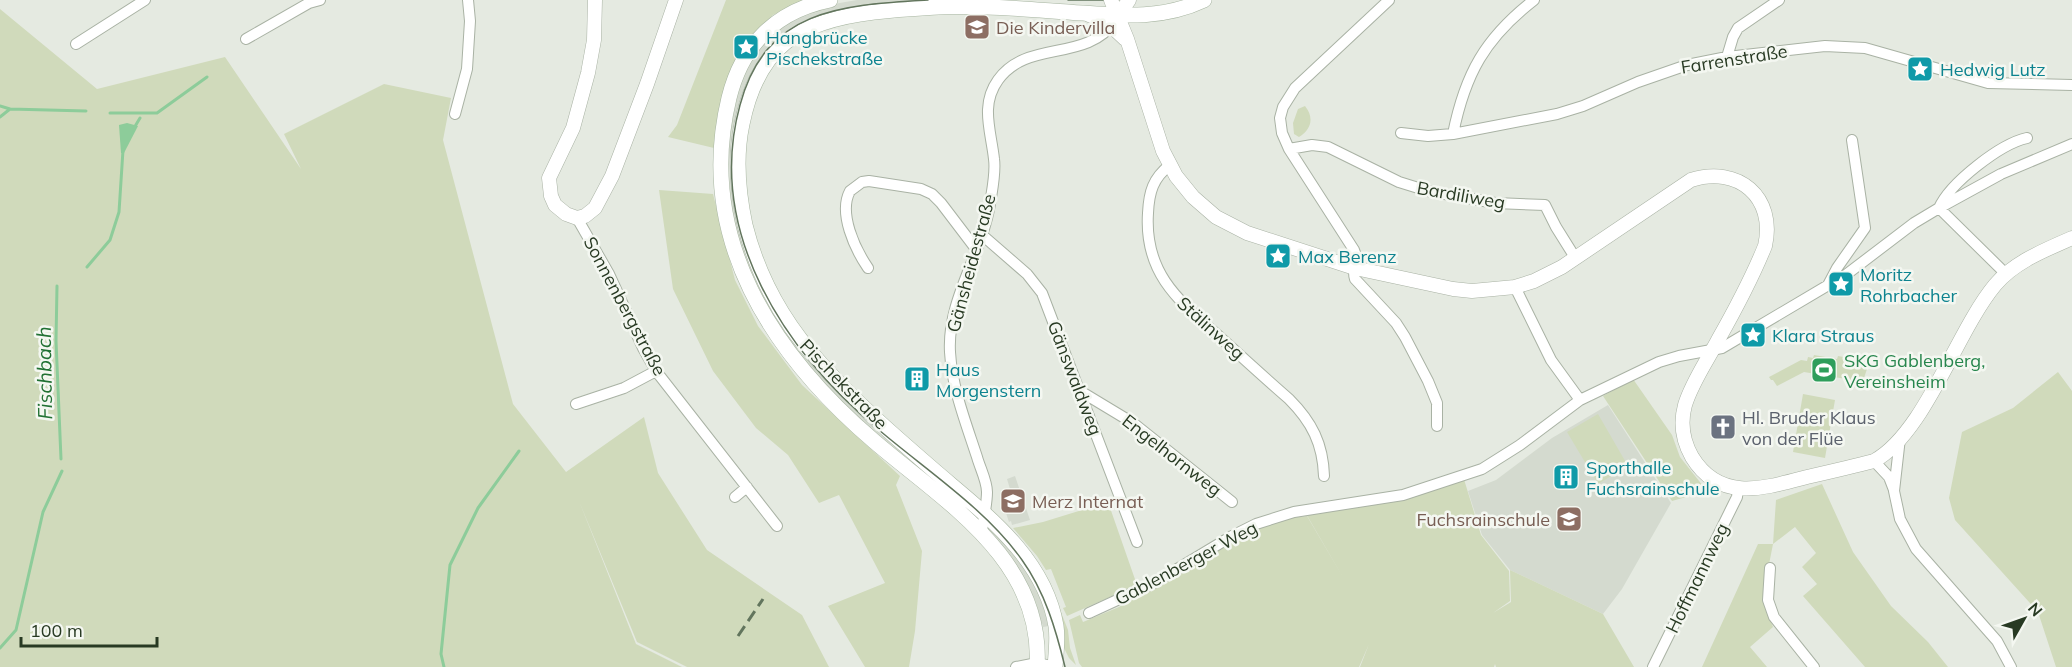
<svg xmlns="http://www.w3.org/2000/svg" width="2072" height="667" font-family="Mulish,sans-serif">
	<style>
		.built { fill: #d4dacf }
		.green { fill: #d0dabb }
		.water { fill: #8dcc9a }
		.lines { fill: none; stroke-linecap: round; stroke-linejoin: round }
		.stream { stroke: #8dcc9a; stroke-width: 3 }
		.minor-casing { stroke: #a9b2a4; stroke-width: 12 }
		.tertiary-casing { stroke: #a9b2a4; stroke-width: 15 }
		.secondary-casing { stroke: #a7b5a1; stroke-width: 16 }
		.minor { stroke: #fff; stroke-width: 10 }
		.tertiary { stroke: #fff; stroke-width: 14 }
		.secondary { stroke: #fff; stroke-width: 15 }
		.tram { stroke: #62755d; stroke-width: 1.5 }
		.rail { stroke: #62755d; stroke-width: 3; stroke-dasharray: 12 6; stroke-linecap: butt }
		.labels { text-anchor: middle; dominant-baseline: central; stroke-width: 5; stroke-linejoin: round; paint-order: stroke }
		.education-label { font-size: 18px; fill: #785e54; stroke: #f4f7f1; text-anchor: start }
		.culture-label { font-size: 18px; fill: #0d838f; stroke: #f4f7f1; text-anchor: start }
		.street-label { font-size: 18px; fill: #283a23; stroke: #f4f7f1 }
		.leisure-label { font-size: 18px; fill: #27864d; stroke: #f4f7f1; text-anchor: start }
		.worship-label { font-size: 18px; fill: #5b616d; stroke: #f4f7f1; text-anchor: start }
		.water-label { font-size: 20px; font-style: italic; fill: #217133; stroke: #f4f7f1 }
	</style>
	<rect width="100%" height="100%" fill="#e5eae1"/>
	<path class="built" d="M857,0H982L946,2L784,37L735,136L757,272L876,424L873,428L980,517L979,524L874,435L814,376L763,305L731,221L728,126L745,67L777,27L828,5Z
		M1608,405L1671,503L1622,589L1603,614L1510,570L1482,535L1468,491L1496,480L1552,438Z
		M1015,476L1030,520L1012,525L1011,521L1009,522L1006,513L1008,512L1002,491L1010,489L1007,479Z
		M986,523L1007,544L1030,577L1041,600L1049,626L1043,627L1036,603L1027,583L1012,560L985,530Z"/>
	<path class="green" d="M726,0H807L773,15L749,40L726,84L714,148L668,137L677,125Z
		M0,9L97,89L225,57L301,169L284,134L384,84L451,98L443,140L513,404L566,472L644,417L658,473L707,550L802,615L829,667H687L637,642L579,501L636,644L682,667H0Z
		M1305,106C1314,117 1312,129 1299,137L1294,134L1293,123L1298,109Z
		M659,190L713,194L735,280L758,326L802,385L900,476L896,485L922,551L915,631L909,667H865L828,606L885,583L839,495L819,503L788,455L756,428L713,371L673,289Z
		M1814,355L1837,359L1838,356L1865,361L1864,368L1867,369L1861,387L1846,384V379L1804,372L1777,386L1773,380H1771L1769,377L1801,360L1807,361L1808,357L1813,358Z
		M2058,372L2072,391V667H2056L2038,612L1955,520L1949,498L1962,432L2013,408Z
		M1633,379L1672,435L1680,457L1707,491L1672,501L1603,396Z
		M1803,394L1835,400L1825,458L1793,452Z
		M1598,414L1628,466L1598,484L1567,432Z
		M1463,476L1481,535L1509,571L1510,601L1493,613L1511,602L1510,570L1603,614L1634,667H1496L1495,664L1494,667H1360L1369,644L1359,667H1082L1079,663L1069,620L1080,615L1083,622L1119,607L1245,532L1279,519L1307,516L1344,579L1305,512Z
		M1822,484L1853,552L1891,606L1928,642L1948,667H1865L1803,596L1817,584L1802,567L1816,553L1795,527L1773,544L1762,600L1773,627L1750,647L1767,667H1702L1758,544H1773L1776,500Z
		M1108,502L1137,585L1067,616L1063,608L1066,607L1051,569L1046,570L1037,556L1013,528L1043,522Z
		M1047,577L1068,630L1070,648L1076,665L1069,658L1064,648L1044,578Z"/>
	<path class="water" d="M127,123L138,126L124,153H121L119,125Z"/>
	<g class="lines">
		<path class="stream" d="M0,106L10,109
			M110,113H157L207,77
			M0,117L10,109L86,111
			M134,128L140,118
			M87,267L110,240L119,212L123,150
			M57,286L56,341L61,459
			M0,648L16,630L43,512L62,471
			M444,667L441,654L450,565L478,508L519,451"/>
		<defs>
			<path id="minor" d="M1389,0L1295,88L1283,107L1280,118L1282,133L1289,149L1354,250C1360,263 1351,268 1355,279L1396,323L1405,337L1428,381L1437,403V426
				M246,39L309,3L320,0
				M76,44L145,0
				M1727,57L1733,37L1738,28L1779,0
				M455,114L467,69L470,21L468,0
				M1401,133L1428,136L1453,134L1557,114L1583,106L1638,82L1687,65L1727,57L1825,46L1865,48L1988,83L2072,85
				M1453,134C1465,74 1485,38 1534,0
				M1289,149L1312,145L1328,147L1399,182L1428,191L1495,203L1545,205L1556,227L1576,259
				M1170,165C1153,178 1149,192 1148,213C1144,274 1179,301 1221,338C1243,358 1266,379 1289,399C1312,422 1323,444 1324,476
				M577,218L609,274L643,348L656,371L777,526
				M981,234L1027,274L1042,293L1137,542
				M868,268C855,249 838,213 850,191L862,182L869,181L921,189L932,194L941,203L976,249
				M2006,274L1939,208C1950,183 2000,144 2027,138
				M1828,285L1837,268L1865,228L1852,140
				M1515,287L1551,360L1580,400
				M1080,391L1133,423L1232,502
				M576,404L624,388L656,371
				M1900,438L1894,491L1900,519L1916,549L1997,641L2011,667
				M1874,461L1889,477L1894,490
				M735,497L747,487
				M982,532C983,519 987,505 987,492C987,481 980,468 977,457C966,423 952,388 950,352C947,300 982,254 990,204C992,190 996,173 994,159C991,131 980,105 998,80C1027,39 1086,63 1115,21
				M1770,568L1768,600L1774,617L1814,667
				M1089,613L1154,583L1232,536L1256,524L1294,512L1403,495L1482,469L1520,445L1580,400L1659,362L1679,356L1722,348L1847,274L1914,223L1939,208L2001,174L2072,144
				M1016,667L1037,663L1056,667
				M1653,667L1737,497L1738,489"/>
			<path id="tertiary" d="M595,0L594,40L588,73L573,128L549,178L551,196L555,205L566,214L577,218L585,216L595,208L612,176L647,84L676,0
				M1111,0L1127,39L1163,151L1176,176L1193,197L1216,217L1247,233L1355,268L1453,289L1472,291L1515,287L1534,281L1562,267L1691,180C1738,165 1776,197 1765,246C1752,278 1735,310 1718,340C1707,361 1692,382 1685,405C1680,423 1683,441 1692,457C1720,503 1765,488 1807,477C1829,472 1851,467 1874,461C1925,433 1956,332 1995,285C2014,262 2045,250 2072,238
				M1089,15L1107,22L1125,39
				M1118,16L1129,0"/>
			<path id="secondary" d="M830,0C776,11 742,45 729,98C695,238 772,354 875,442C945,502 1044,560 1037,667
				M1055,667C1056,653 1058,639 1056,626C1044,554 979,510 929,466C892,434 854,401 821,364C785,325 758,277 745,225C738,192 735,157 742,124C758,46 798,21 874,12C911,8 949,5 987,7C1018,8 1050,11 1082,13C1124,16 1164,19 1204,0"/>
		</defs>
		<use href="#minor" class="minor-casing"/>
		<use href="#tertiary" class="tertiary-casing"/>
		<use href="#secondary" class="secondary-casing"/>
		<use href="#minor" class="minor"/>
		<use href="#tertiary" class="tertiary"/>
		<use href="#secondary" class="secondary"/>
		<path class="tram" d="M928,0C843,5 766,8 740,105C705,232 785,352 879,430C926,470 987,510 1022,560C1045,592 1056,630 1065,667
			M1068,0H1103"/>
		<path class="rail" d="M738,636L763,599"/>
	</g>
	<defs>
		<symbol id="school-square" viewBox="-11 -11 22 22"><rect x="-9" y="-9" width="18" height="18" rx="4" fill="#8d6e63" stroke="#f4f7f1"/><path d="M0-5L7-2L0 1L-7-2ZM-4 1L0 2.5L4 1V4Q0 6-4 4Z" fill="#fff"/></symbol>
		<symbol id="sight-square" viewBox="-11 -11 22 22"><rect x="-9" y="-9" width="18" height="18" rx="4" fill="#0f9aa8" stroke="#f4f7f1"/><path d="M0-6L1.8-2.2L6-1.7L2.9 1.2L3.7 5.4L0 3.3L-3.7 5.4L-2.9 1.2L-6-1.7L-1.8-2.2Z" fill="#fff"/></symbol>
		<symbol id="stadium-square" viewBox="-11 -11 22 22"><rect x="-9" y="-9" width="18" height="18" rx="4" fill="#2e9e5b" stroke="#f4f7f1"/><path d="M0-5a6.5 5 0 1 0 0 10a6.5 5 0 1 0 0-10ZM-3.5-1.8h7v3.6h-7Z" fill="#fff"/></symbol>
		<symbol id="building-square" viewBox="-11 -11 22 22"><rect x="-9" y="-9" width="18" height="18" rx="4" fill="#0f9aa8" stroke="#f4f7f1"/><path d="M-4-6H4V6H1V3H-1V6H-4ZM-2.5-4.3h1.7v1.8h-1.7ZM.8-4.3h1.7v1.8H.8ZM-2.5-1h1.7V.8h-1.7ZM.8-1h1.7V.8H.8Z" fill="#fff"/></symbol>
		<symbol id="church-square" viewBox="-11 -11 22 22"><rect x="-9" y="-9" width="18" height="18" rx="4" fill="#6b7280" stroke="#f4f7f1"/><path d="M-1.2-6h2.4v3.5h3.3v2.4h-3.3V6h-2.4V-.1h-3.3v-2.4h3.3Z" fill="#fff"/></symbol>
	</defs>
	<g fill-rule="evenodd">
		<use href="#school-square" x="962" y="12" width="30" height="30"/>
		<use href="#sight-square" x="731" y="32" width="30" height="30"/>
		<use href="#sight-square" x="1905" y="54" width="30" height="30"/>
		<use href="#sight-square" x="1263" y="241" width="30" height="30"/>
		<use href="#sight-square" x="1826" y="269" width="30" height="30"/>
		<use href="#sight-square" x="1738" y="320" width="30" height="30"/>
		<use href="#stadium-square" x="1809" y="355" width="30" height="30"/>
		<use href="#building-square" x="902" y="364" width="30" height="30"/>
		<use href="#church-square" x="1708" y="412" width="30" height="30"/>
		<use href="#building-square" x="1551" y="462" width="30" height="30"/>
		<use href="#school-square" x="998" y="486" width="30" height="30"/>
		<use href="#school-square" x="1554" y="504" width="30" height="30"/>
	</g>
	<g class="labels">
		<g class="education-label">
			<text x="996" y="27">Die Kindervilla</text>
			<text x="1032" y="501">Merz Internat</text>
			<text x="1550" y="519" text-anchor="end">Fuchsrainschule</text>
		</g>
		<g class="culture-label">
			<text x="766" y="37">Hangbrücke<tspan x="766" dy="21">Pischekstraße</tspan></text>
			<text x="1940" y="69">Hedwig Lutz</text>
			<text x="1298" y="256">Max Berenz</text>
			<text x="1860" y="274">Moritz<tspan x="1860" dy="21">Rohrbacher</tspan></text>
			<text x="1772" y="335">Klara Straus</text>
			<text x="936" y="369">Haus<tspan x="936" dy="21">Morgenstern</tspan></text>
			<text x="1586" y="467">Sporthalle<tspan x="1586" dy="21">Fuchsrainschule</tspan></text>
		</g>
		<g class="street-label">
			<text transform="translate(1734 59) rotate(-9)">Farrenstraße</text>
			<text transform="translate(1461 195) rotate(10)">Bardiliweg</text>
			<text transform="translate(971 263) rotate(-75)">Gänsheidestraße</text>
			<text transform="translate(625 306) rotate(62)">Sonnenbergstraße</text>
			<text transform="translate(1211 328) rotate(42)">Stälinweg</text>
			<text transform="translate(1075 378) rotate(69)">Gänswaldweg</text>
			<text transform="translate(844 384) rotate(46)">Pischekstraße</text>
			<text transform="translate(1172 455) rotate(38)">Engelhornweg</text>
			<text transform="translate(1186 563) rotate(-28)">Gablenberger Weg</text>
			<text transform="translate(1697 578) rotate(-64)">Hoffmannweg</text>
		</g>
		<g class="leisure-label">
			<text x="1844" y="360">SKG Gablenberg,<tspan x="1844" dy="21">Vereinsheim</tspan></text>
		</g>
		<g class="worship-label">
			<text x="1742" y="417">Hl. Bruder Klaus<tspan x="1742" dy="21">von der Flüe</tspan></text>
		</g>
		<g class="water-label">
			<text transform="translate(44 373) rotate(-91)">Fischbach</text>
		</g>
	</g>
	<g transform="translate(2024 619) rotate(50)" stroke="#f4f7f1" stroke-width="4.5" paint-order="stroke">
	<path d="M0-4.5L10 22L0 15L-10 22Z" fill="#283a23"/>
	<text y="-9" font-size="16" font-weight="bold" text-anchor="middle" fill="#283a23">N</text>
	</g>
	<path d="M21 637v9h136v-9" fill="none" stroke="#283a23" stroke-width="3"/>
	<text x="30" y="637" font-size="18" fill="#283a23" stroke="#f4f7f1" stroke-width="4.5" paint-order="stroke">100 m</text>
</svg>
